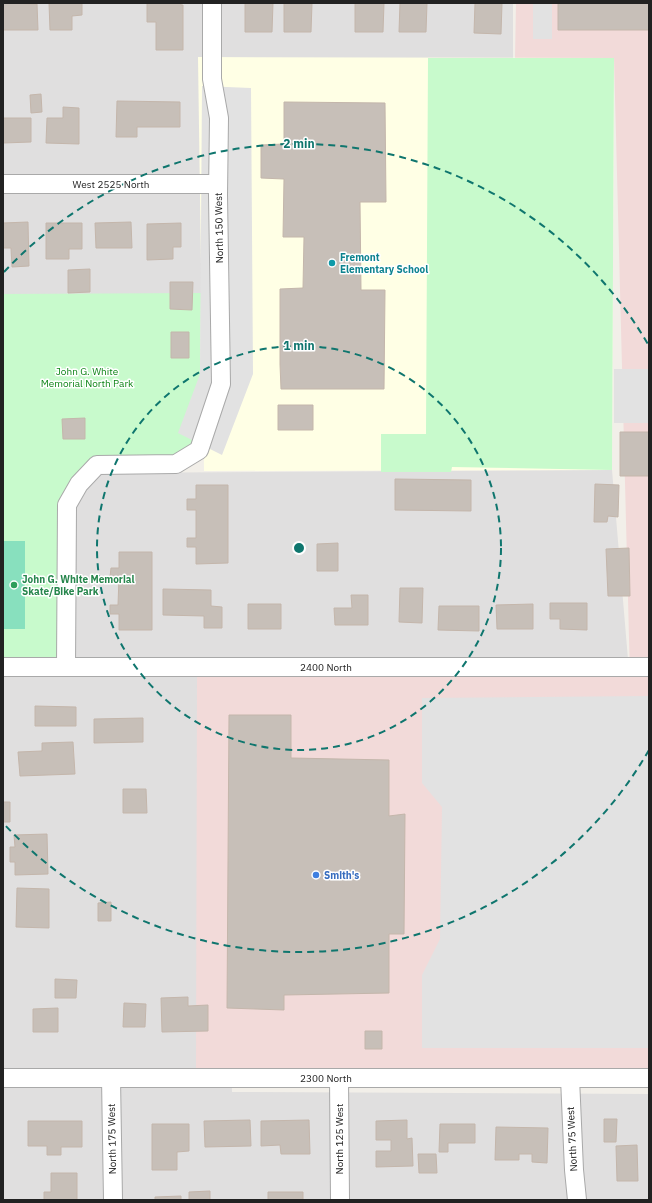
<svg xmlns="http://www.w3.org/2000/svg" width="652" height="1203" font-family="'IBM Plex Sans',sans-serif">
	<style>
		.residential { fill: #e0dfdf }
		.commercial { fill: #f2dad9 }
		.education { fill: #ffffe5 }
		.park { fill: #c8facc }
		.pitch { fill: #88e0be }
		.parking { fill: #e2e2e2 }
		.building { fill: #c7bfb8; stroke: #c4b6ab }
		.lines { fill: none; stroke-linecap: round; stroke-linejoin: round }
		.minor-casing { stroke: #a9a9a9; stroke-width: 20 }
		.minor { stroke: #fff; stroke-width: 18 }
		.ring { fill: none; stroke: #0f766e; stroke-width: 2; stroke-dasharray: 7 5 }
		.culture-dot { fill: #0f9aa8; stroke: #fff; stroke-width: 1.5 }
		.leisure-dot { fill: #2e9e5b; stroke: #fff; stroke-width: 1.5 }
		.shop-dot { fill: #3f7fe0; stroke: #fff; stroke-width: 1.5 }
		.labels { text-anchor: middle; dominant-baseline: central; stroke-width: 3; stroke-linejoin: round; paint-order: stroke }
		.street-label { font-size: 10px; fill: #222; stroke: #fff }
		.culture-label { font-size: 10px; font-weight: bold; fill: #0d838f; stroke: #fff; text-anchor: start }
		.park-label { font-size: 10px; fill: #0c8416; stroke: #fff }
		.leisure-label { font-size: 10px; font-weight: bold; fill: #27864d; stroke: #fff; text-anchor: start }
		.shop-label { font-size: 10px; font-weight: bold; fill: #366cbe; stroke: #fff; text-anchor: start }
		.centre { fill: #0f766e; stroke: #fff; stroke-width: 2 }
		.ring-label { font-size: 12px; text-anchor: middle; font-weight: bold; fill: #0f766e; stroke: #fff; stroke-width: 3; stroke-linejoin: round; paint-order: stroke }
	</style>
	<rect width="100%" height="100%" fill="#f2efe9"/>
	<path class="residential" d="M3,3H513V58L215,294L3,295Z
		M612,470L630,683L223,692L232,1092L649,1094V1200H3V673L72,506L99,473Z"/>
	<path class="commercial" d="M516,3H649V1073L196,1071L197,676H630L614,58H515Z"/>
	<path class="education" d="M198,57L614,58L612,470L204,471Z"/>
	<path class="park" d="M428,58H614L612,470L452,467L451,472H381V434H426Z
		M201,293L200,374L196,443L173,456L75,477L58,503V660H3V294Z"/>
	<path class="pitch" d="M3,541H25V629H3Z"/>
	<path class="parking" d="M533,3H552V39H533Z
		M202,86L251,88L253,374L222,455L178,433L200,374Z
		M614,369H649V423H614Z
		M649,696V1048H422V975L440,939L442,807L422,783V698Z"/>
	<path class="building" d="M3,3L37,4L38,30H3Z
		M49,3H82V15L72,16V30H50Z
		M147,3H181V5H183V50H156V22H147Z
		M245,3H273L272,32H245Z
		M284,3H312L311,32H284Z
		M355,3H384L383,32H355Z
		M400,3H427L426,32H399Z
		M475,3H502L501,34L474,33Z
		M558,3H649V368V30H558Z
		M41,94L42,112L31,113L30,95Z
		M117,101L180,102V127H137V137H116Z
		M284,102L385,103L386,202H360L361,290H385L384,389H281L280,364V289L303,288L304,237H283L284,179L261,178V145L284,144Z
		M63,107L79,108V144L46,143L47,118H63Z
		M3,118H31V142L3,143Z
		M28,222L29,266L12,267L11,248H3V223Z
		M131,222L132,248H96L95,223Z
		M46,223H82V249H69V259H46Z
		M181,223V247H173V259L147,260V224Z
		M90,269V292L68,293V270Z
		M170,282H193L192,310L170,309Z
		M171,332H189V358H171Z
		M278,405H313V430H278Z
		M85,418V439H63L62,419Z
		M620,432H649V476H620Z
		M395,479L471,480V511L395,510Z
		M595,484L619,485L618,517L608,516L607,522H594Z
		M196,485H228V563L196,564V547H187V538H196V510H187V499H196Z
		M338,543V571H317V544Z
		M629,548L630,596H608L606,549Z
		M119,552H152V630H119V614H110V605H118L119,577H110L111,568H119Z
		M400,588H423L422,623L399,622Z
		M163,589L211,590V606L222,607V628H204V616L163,615Z
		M351,595H368V625H335L334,608H352Z
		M550,603H587V630L560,629V619H550Z
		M248,604H281V629H248Z
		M533,604V629H497L496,605Z
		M439,606H479V631L438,630Z
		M35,706L76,707V726H35Z
		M229,715H291V758L389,760V816L405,814L404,934H389V993L284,995V1010L227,1008Z
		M143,718V742L94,743V719Z
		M73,742L75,774L20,776L18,752L42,751V743Z
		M123,789H146L147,813H123Z
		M3,802H10V822H3Z
		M47,834L48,874L15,875V862H10V847H15L14,835Z
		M17,888L49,889V928L16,927Z
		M111,902V921H98V903Z
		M55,979L77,980L76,998H55Z
		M188,997V1006L208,1005V1031L162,1032L161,998Z
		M124,1003L146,1004L145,1027H123Z
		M58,1008V1032H33V1009Z
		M365,1031H382V1049H365Z
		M604,1119H617L616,1142H604Z
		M250,1120L251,1146L205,1147L204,1121Z
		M309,1120L310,1154H281L280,1145L261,1146V1121Z
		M407,1120V1139L412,1138L413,1166L376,1167V1151H391V1140H376V1121Z
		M28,1121H82V1147H61V1155H47V1146H28Z
		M152,1124H189V1151L177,1152V1170H152Z
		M440,1124H475V1143H448V1152H439Z
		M496,1127L548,1128L547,1163L532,1162V1154H519V1160H495Z
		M637,1145L638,1181H617L616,1146Z
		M418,1154H436L437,1173H419Z
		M51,1173H77V1200H44V1192H51Z
		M210,1191V1200H189V1192Z
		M268,1192H303V1200H268Z
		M181,1196V1200H155V1197Z"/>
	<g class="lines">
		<defs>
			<path id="minor" d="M3,184H218
				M3,667H649
				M66,667L67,505L79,484L97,465L176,464L199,450L221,384L218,195L219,118L212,79V3
				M3,1078H649
				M111,1078L113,1200
				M339,1078L340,1200
				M570,1078L574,1170L577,1200"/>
		</defs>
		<use href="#minor" class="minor-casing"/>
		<use href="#minor" class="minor"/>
	</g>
	<g class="ring">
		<circle cx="299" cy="548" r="202"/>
		<path d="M649 750A404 404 0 0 1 4 824M4 272A404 404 0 0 1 649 346"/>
	</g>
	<circle class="culture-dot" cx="332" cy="263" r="4"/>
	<circle class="leisure-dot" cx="14" cy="585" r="4"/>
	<circle class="shop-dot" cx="316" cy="875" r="4"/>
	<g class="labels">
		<g class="street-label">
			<text x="111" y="184">West 2525 North</text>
			<text transform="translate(219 228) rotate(-91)">North 150 West</text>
			<text x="326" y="667">2400 North</text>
			<text x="326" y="1078">2300 North</text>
			<text transform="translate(112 1139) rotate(-91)">North 175 West</text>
			<text transform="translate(339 1139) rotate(-90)">North 125 West</text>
			<text transform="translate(572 1139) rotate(-93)">North 75 West</text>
		</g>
		<g class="culture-label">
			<text x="340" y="257">Fremont<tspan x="340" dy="12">Elementary School</tspan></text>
		</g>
		<g class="park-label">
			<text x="87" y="371">John G. White<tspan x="87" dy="12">Memorial North Park</tspan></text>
		</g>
		<g class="leisure-label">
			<text x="22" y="579">John G. White Memorial<tspan x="22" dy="12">Skate/Bike Park</tspan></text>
		</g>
		<g class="shop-label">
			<text x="324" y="875">Smith's</text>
		</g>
	</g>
	<circle cx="299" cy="548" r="6" class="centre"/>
	<g class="ring-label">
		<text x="299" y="148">2 min</text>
		<text x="299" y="350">1 min</text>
	</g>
	<rect width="652" height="1203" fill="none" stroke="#222222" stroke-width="8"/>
</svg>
